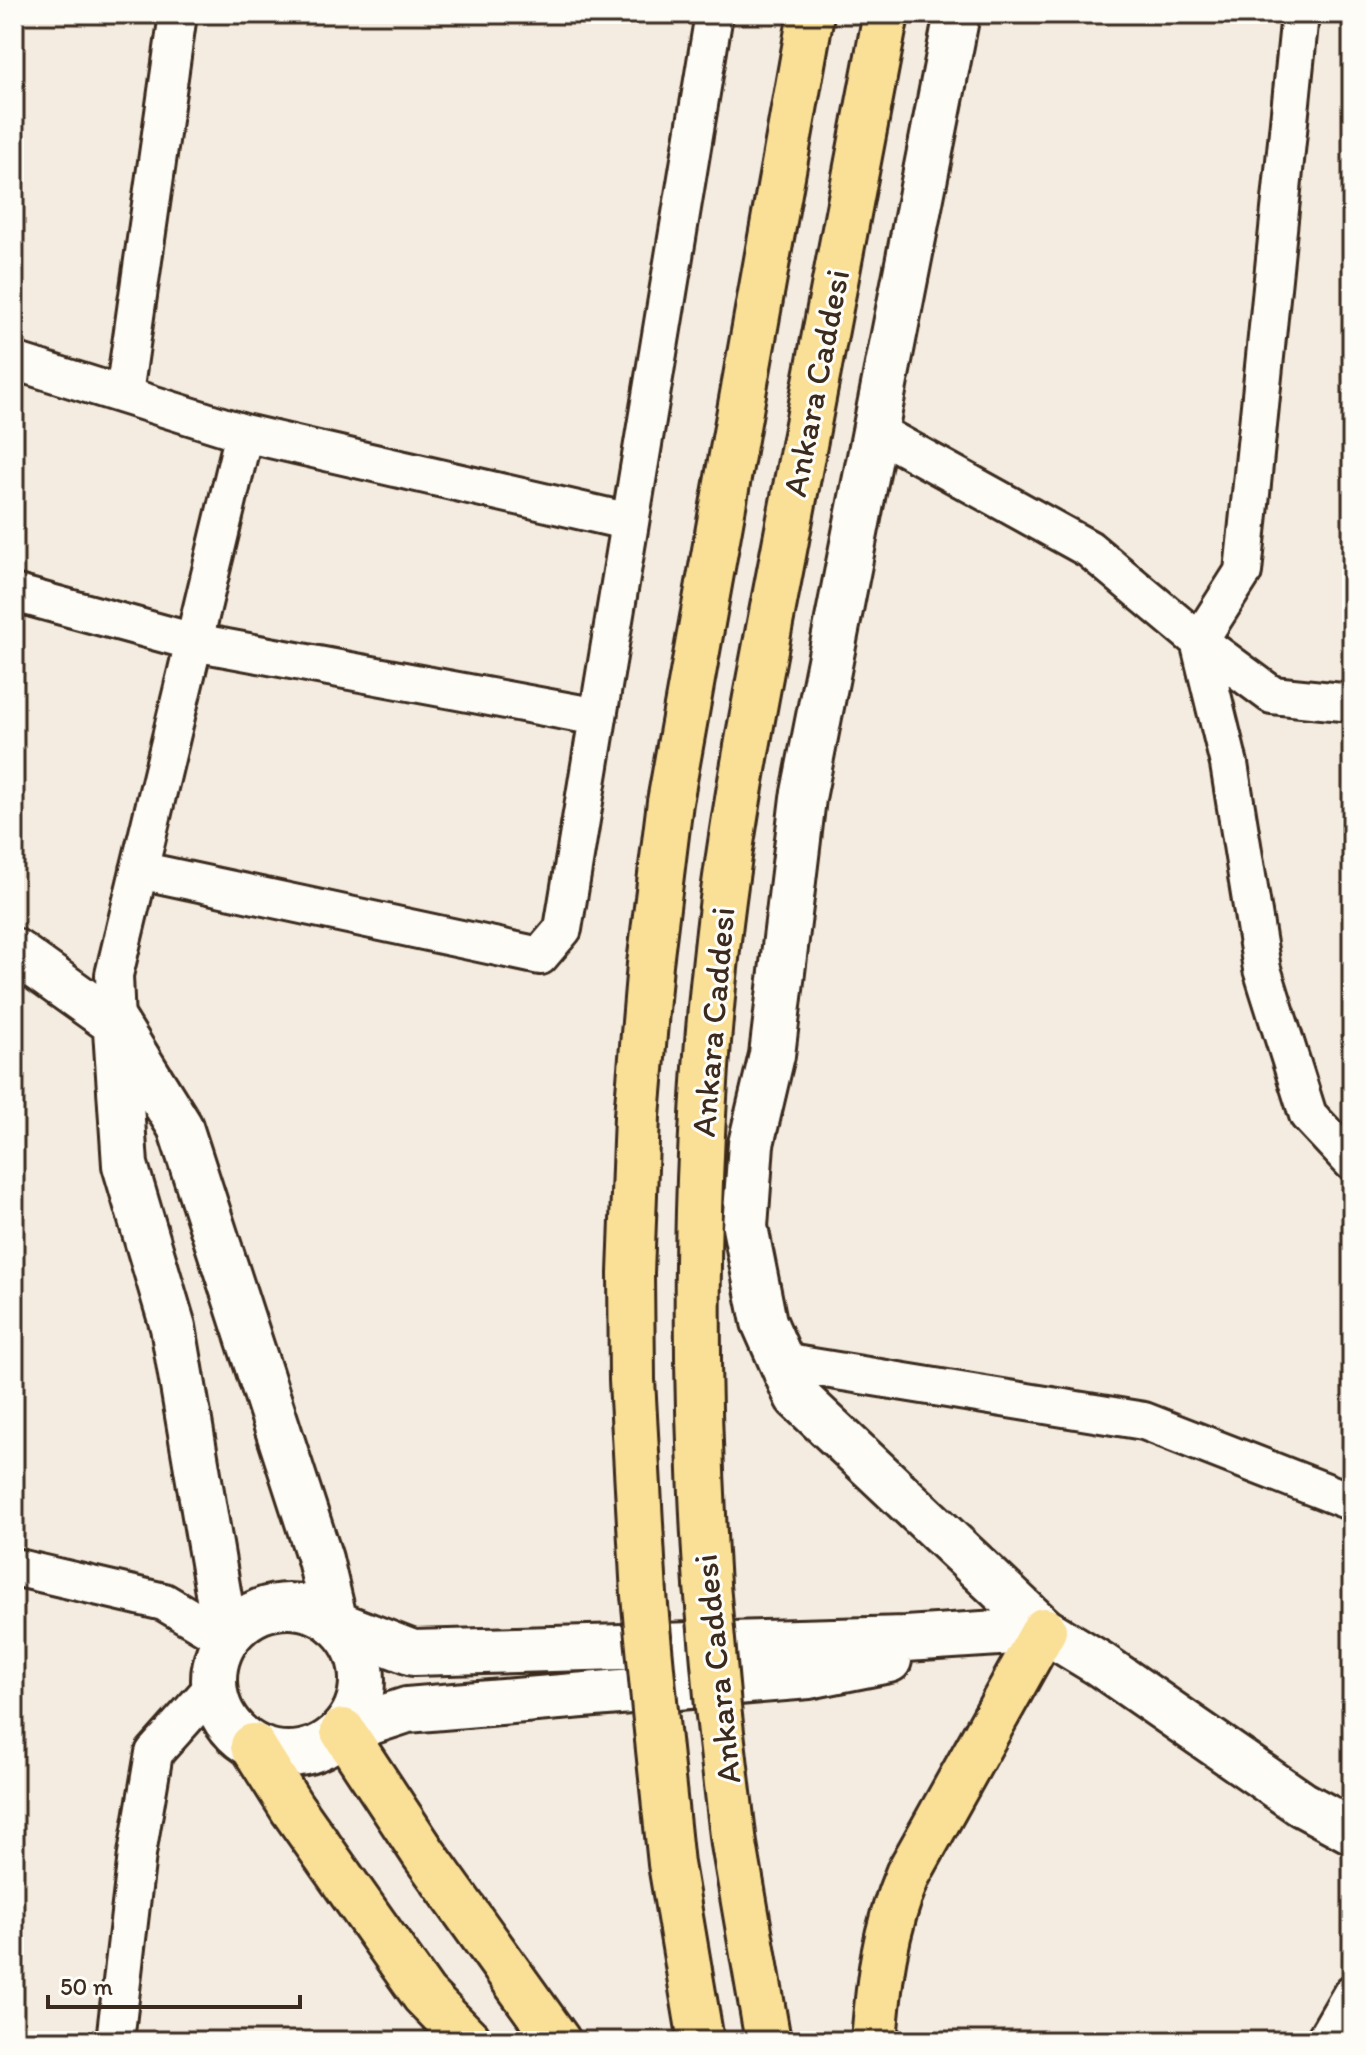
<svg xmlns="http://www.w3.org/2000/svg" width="1366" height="2055" font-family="Itim,sans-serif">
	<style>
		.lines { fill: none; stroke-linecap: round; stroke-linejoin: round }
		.street-casing { stroke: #3b2a1e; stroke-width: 42 }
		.secondary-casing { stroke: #3b2a1e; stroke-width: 50 }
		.highway-casing { stroke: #3b2a1e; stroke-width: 50 }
		.street { stroke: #fdfcf7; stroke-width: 36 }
		.secondary { stroke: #fdfcf7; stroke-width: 44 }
		.highway { stroke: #fadf96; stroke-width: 44 }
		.highway-bridge-casing { stroke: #3b2a1e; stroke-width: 50; stroke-linecap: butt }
		.highway-bridge { stroke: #fadf96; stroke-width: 44 }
		.labels { text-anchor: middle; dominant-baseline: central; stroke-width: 6; stroke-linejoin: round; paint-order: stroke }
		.street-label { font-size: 34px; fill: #3b2a1e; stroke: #fdfcf7 }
	</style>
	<rect width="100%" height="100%" fill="#f4ece0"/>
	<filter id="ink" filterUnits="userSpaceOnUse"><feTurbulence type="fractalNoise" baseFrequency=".0125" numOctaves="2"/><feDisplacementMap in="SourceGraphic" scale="16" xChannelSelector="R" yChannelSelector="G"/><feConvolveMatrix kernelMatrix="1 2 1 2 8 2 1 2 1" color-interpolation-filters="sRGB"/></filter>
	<g filter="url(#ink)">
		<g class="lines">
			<defs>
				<path id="street" d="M1300,14L1243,572L1199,641L1229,764L1262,969L1308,1115L1352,1162
					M14,361L244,433L630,522
					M124,394L178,14
					M875,431L1089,549L1199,641L1272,695L1352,703
					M14,593L194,642L598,717
					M139,870L540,956L563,929L714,14
					M116,1024L114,975L244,433
					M782,1362L1144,1421L1352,1502
					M14,1567L164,1602L226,1639
					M115,2041L137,1854L154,1753L214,1686
					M1324,2041L1352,1993"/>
				<path id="secondary" d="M957,14L803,798L772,1055L751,1144L745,1227L764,1322L797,1397L1044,1630L1100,1664L1302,1804L1352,1831
					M14,951L116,1024L180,1127L320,1559L335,1623L413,1653L906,1639L1044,1630
					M116,1030L125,1165L173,1327L226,1639
					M214 1680a74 74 0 1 1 148 0a74 74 0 1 1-148 0Z
					M343,1731L407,1710L809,1676L889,1660"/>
				<path id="highway" d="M707,1585C693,1371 693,1154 718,940C734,800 763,662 789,524C822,354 854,184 886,14
					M644,1595L632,1380L631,1273L637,1116L650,964L670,802L811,14
					M718,1707L734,1844L768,2041
					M656,1721L671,1864L701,2041
					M343,1731L424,1854L558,2041
					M253,1746L292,1808L424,1995L469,2041
					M874,2041C879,1981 884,1931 908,1874L1044,1630"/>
			</defs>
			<use href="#street" class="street-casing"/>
			<use href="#secondary" class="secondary-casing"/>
			<use href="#highway" class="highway-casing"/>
			<use href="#street" class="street"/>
			<use href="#secondary" class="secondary"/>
			<use href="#highway" class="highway"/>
			<defs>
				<path id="highway-bridge" d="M707,1585L718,1707
					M644,1595L656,1721"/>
			</defs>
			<use href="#highway-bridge" class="highway-bridge-casing"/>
			<use href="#highway-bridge" class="highway-bridge"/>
		</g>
	</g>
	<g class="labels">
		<g class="street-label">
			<text transform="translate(816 383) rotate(-79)">Ankara Caddesi</text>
			<text transform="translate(713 1022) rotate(-85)">Ankara Caddesi</text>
			<text transform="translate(717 1669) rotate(-96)">Ankara Caddesi</text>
		</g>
	</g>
	<rect width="1366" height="2055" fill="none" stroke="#fdfcf7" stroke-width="48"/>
	<rect x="24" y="24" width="1318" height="2007" fill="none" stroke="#3b2a1e" stroke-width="3" filter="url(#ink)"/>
	<path d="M48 1995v12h252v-12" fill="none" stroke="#3b2a1e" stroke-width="4"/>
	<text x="60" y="1995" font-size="24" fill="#3b2a1e" stroke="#fdfcf7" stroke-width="6" paint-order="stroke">50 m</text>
</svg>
